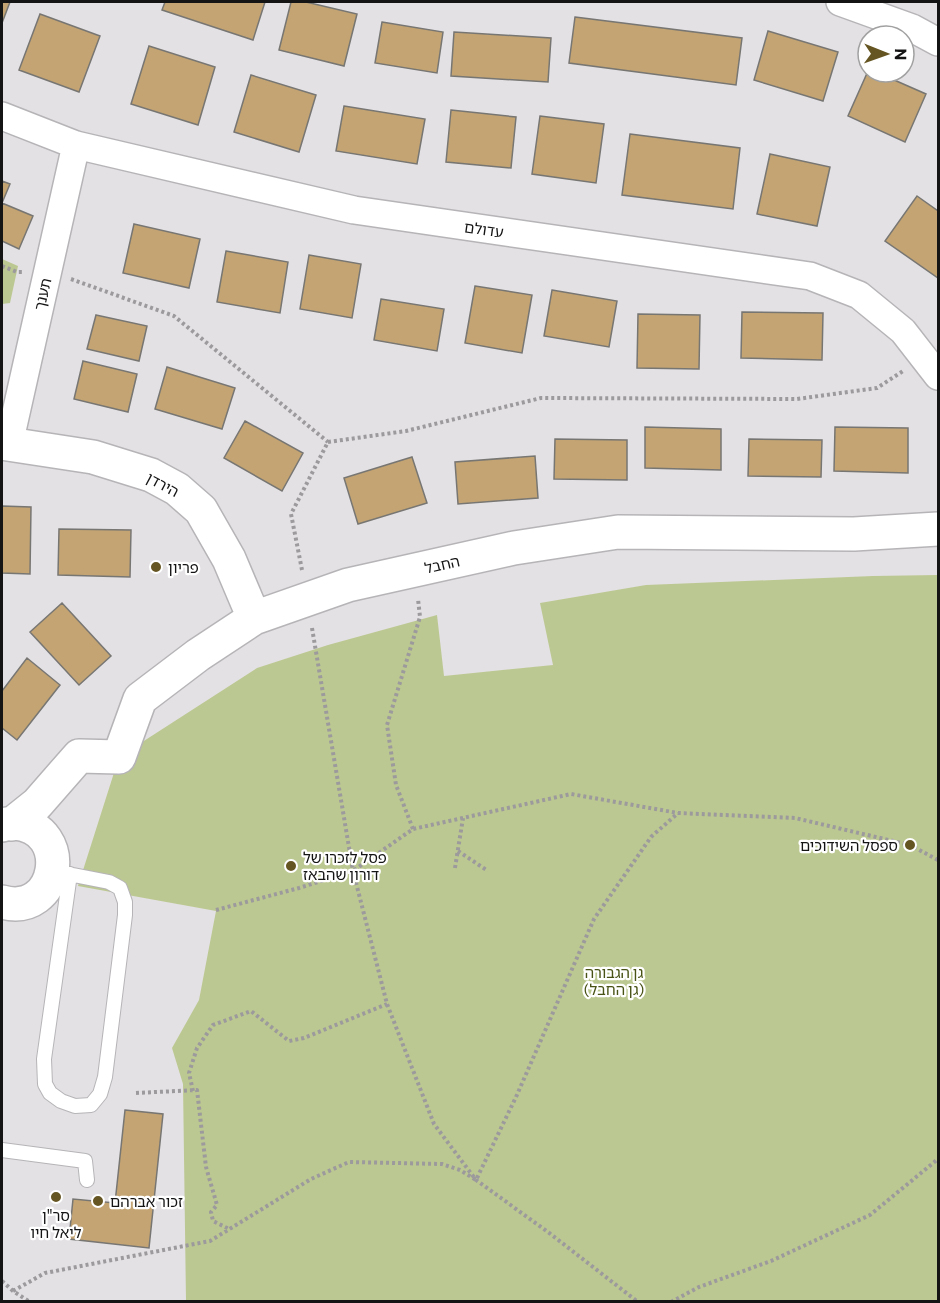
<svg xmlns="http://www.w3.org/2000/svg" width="940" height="1303" font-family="Commissioner,'Noto Sans Hebrew',sans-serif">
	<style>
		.green { fill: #bcc891 }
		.building { fill: #c3a472; stroke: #787673; stroke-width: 1.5 }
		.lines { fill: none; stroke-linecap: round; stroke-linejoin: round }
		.service-casing { stroke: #b6b4b7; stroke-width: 16 }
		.minor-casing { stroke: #b6b4b7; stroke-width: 30 }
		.tertiary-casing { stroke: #b6b4b7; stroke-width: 36 }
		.path { stroke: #9c9a9c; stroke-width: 4; stroke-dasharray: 3 3; stroke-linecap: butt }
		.service { stroke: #fff; stroke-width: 14 }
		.minor { stroke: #fff; stroke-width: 27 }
		.tertiary { stroke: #fff; stroke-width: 33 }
		.poi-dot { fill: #655522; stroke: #fff; stroke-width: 2 }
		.labels { text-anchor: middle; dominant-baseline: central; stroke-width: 4.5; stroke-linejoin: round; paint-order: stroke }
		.street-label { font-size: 15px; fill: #151415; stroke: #fff }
		.poi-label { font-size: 15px; fill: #151415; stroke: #fff; text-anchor: start }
		.park-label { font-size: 15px; fill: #485214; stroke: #fff }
	</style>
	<rect width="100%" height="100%" fill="#e3e1e4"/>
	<path class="green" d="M2,259L18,266L10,303L2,304Z
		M938,575V1301H186L183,1084L172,1048L199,1000L216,911L78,886L119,757L257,668L328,645L437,615L444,676L553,665L540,603L646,585L873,576Z"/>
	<path class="building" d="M2,2H10L2,23Z
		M165,2H265L253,40L162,10Z
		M291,2H306L357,14L344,66L279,50Z
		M40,14L100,36L79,92L19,70Z
		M575,17L742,38L736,85L569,63Z
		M382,22L443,32L437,73L375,63Z
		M768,31L838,52L823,101L754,80Z
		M454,32L551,38L548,82L451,76Z
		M149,46L215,67L198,125L131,104Z
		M868,71L876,72L926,94L905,142L848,116Z
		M251,75L316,95L299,152L234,132Z
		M344,106L425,119L417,164L336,151Z
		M451,110L516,117L511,168L446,162Z
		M540,116L604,124L596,183L532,174Z
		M630,134L740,148L733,209L622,195Z
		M770,154L830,167L817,226L757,214Z
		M2,181L10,184L2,203L33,216L19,249L2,241Z
		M917,196L938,211V278L885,241Z
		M134,224L200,239L189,288L123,273Z
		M226,251L288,262L280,313L217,302Z
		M309,255L361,264L352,318L300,309Z
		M475,286L532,295L522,353L465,343Z
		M552,290L617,301L609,347L544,336Z
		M381,299L444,309L437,351L374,340Z
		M742,312L823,313L822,360L741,358Z
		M638,314L700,315L699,369L637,368Z
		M96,315L147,326L139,361L87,349Z
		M83,361L137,374L128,412L74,399Z
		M167,367L235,388L222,429L155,409Z
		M245,421L303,453L282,491L224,458Z
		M645,427L721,429V470L645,468Z
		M835,427L908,428V473L834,471Z
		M555,439L627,440V480L554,479Z
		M749,439L822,440L821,477L748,476Z
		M535,456L538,498L458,504L455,462Z
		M412,457L427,503L358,524L344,478Z
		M2,506L31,507L30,574L2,573Z
		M59,529L131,530L130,577L58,575Z
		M62,603L111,656L79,685L30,632Z
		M27,658L60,685L17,740L2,728V691Z
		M125,1110L163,1114L149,1248L69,1239L73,1199L115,1203Z"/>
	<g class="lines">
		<defs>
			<path id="service" d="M53,871L109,882L120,888L125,902V915L105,1077L100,1094L91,1105L75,1106L61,1101L50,1093L45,1084L44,1059L70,874
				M2,1150L85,1161L87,1180"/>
			<path id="minor" d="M840,2L912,28L938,42
				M2,116L76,145L354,210L810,276L859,295L903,331L938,376
				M9,444L76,145"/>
			<path id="tertiary" d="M2,443L93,457L151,475L177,489L201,510L229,559L254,618
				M12,824L37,804L79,756L119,757L140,699L198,655L254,618L348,585L514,548L618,532L854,534L938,529
				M2,825C6,824 11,823 15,823C74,828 59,918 2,902"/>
		</defs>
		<use href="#service" class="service-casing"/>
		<use href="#minor" class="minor-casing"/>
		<use href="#tertiary" class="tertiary-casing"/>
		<path class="path" d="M2,266L17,272H23
			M71,279L174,316L328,442
			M302,570L291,514L328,442L406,431L541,398L797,399L877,388L903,371
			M312,628L353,871L387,1004L434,1124L476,1180L548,1232L638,1302
			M413,829L396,785L387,725L420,617L418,599
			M458,851L488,871
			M455,868L463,818
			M216,910L299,888L353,871L413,829L571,794L678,813L795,818L910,845L938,860
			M193,1091L189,1073L197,1048L213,1025L251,1011L289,1041L304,1038L387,1004
			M136,1093L197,1090L206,1167L217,1205L211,1212L213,1221L229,1229
			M2,1281L13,1291L30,1302
			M13,1291L45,1273L210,1241L311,1179L349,1162L442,1164L460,1170L476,1180L516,1097L594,919L651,837L678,813
			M671,1302L699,1287L771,1261L870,1215L938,1159"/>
		<use href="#service" class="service"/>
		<use href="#minor" class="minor"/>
		<use href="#tertiary" class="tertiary"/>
	</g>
	<g class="poi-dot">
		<circle cx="156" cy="567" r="6"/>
		<circle cx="910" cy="845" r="6"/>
		<circle cx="291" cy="866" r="6"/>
		<circle cx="56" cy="1197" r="6"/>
		<circle cx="98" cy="1201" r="6"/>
	</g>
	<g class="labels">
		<g class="street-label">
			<text transform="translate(484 229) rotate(8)">עדולם</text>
			<text transform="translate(42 294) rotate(-77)">תענך</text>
			<text transform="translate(163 484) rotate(28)">הירדן</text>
			<text transform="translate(442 564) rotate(-13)">החבל</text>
		</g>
		<g class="poi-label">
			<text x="168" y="567">פריון</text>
			<text x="898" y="845" text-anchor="end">ספסל השידוכים</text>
			<text x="303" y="857">פסל לזכרו של<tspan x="303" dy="17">דורון שהבאז</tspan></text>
			<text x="110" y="1201">זכור אברהם</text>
			<text x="56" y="1215" text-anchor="middle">סר"ן<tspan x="56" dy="17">ליאל חיו</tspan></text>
		</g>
		<g class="park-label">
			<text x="614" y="972">גן הגבורה<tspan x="614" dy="17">(גן החבל)</tspan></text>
		</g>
	</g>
	<rect width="940" height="1303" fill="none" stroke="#151415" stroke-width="6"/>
	<g transform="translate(886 54) rotate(91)"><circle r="28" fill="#ffffff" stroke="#a1a1a1" stroke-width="1.5"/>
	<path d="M0-4.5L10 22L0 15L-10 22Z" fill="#655522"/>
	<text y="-9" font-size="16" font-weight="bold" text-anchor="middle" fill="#151415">N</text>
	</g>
</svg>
